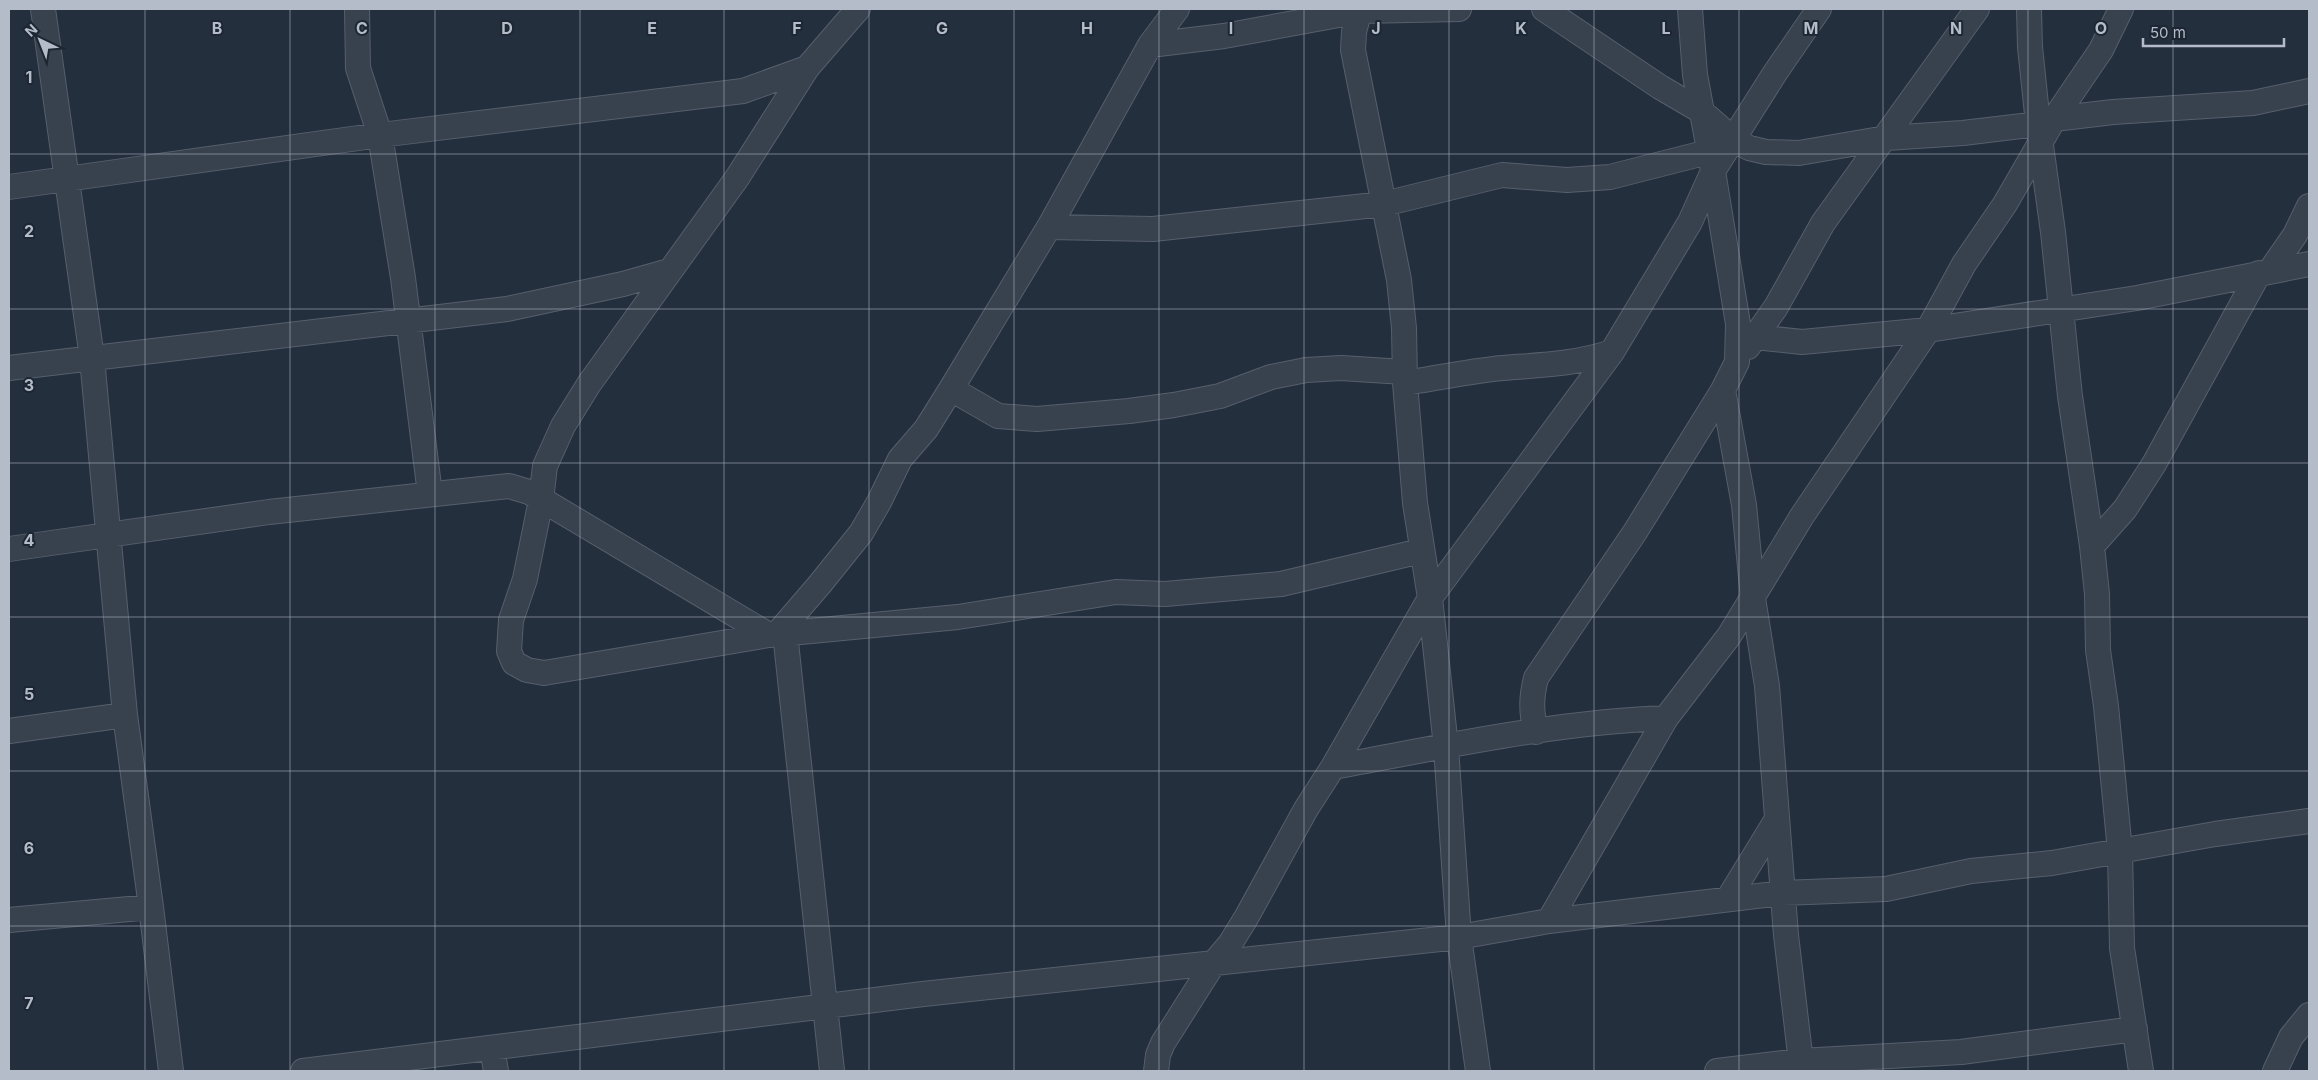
<svg xmlns="http://www.w3.org/2000/svg" width="2318" height="1080" font-family="Inter,sans-serif">
	<style>
		.lines { fill: none; stroke-linecap: round; stroke-linejoin: round }
		.minor-casing { stroke: #565f6c; stroke-width: 26 }
		.minor { stroke: #38414e; stroke-width: 24 }
		.grid { fill: none; stroke: #b4bcc9; stroke-width: 1; stroke-opacity: 0.55 }
		.grid-label { font-size: 16px; text-anchor: middle; font-weight: bold; fill: #b4bcc9; stroke: #1d2633; stroke-width: 4; stroke-linejoin: round; paint-order: stroke }
	</style>
	<rect width="100%" height="100%" fill="#242f3e"/>
	<g class="lines">
		<defs>
			<path id="minor" d="M43,9L92,358L125,715L151,907L171,1071
				M357,9L358,68L380,135L403,278L430,494
				M1360,9L1354,32L1353,50L1399,280L1404,328L1405,383L1415,503L1430,598L1446,747L1459,937L1478,1071
				M1544,9L1660,87L1701,111L1733,139L1749,148L1766,152L1799,153L1886,138L1963,133L2038,124
				M2029,9L2030,47L2038,124L2053,232L2070,396L2092,546L2097,594L2098,650L2106,706L2120,851L2122,948L2141,1071
				M1150,45L1224,36L1360,11L1459,9
				M2054,119L2113,112L2253,103L2309,91
				M9,187L380,135L743,91L807,68L858,9
				M1049,227L1153,229L1384,204L1502,175L1567,180L1610,177L1708,152
				M2270,271L2295,235L2309,206
				M1755,337L1802,342L1928,330L2137,298L2309,264
				M1748,347L1776,307L1823,223L1977,9
				M9,368L507,309L623,284L669,271
				M1405,383C1437,378 1470,371 1503,368C1541,365 1576,364 1612,352
				M951,389L998,416L1037,419L1129,411L1174,405L1220,396L1271,377L1306,370L1341,368L1404,372
				M1723,390L1744,505L1753,598L1767,686L1786,935L1802,1071
				M2092,546L2125,509L2154,464L2259,273
				M9,549L269,512L509,486L529,492L769,635L958,617L1116,592L1165,594L1281,584L1421,551
				M785,633L832,1071
				M777,634L820,584L861,533L879,502L900,459L926,429L951,389L1049,227L1150,45L1177,9
				M769,635L544,673L527,670L514,663L509,651L511,620L525,579L541,500L545,466L563,426L589,384L737,178L807,68
				M9,731L125,715
				M1536,732C1531,712 1531,698 1536,678L1635,532L1723,390L1737,362L1738,324L1713,171L1695,75L1690,9
				M1333,767C1443,747 1555,722 1666,718
				M1728,899L1777,819
				M9,920L151,907
				M1549,921L1666,718L1729,636L1802,516L1928,330L1964,264L2005,204L2054,119L2101,50L2121,9
				M492,1048L496,1071
				M303,1071L923,994L1459,937L1549,921L1782,893L1886,889L1971,871L2052,863L2215,834L2309,821
				M1156,1071L1158,1055L1163,1043L1213,964L1230,944L1246,918L1306,809L1333,767L1430,598L1612,352L1690,222L1713,171L1775,73L1819,9
				M1717,1071L1800,1061L1961,1052L2135,1029
				M2275,1071L2291,1037L2309,1015"/>
		</defs>
		<use href="#minor" class="minor-casing"/>
		<use href="#minor" class="minor"/>
	</g>
	<path class="grid" d="M145,9V1071M290,9V1071M435,9V1071M580,9V1071M724,9V1071M869,9V1071M1014,9V1071M1159,9V1071M1304,9V1071M1449,9V1071M1594,9V1071M1739,9V1071M1883,9V1071M2028,9V1071M2173,9V1071M9,154H2309M9,309H2309M9,463H2309M9,617H2309M9,771H2309M9,926H2309"/>
	<g class="grid-label">
		<text x="217" y="34">B</text>
		<text x="362" y="34">C</text>
		<text x="507" y="34">D</text>
		<text x="652" y="34">E</text>
		<text x="797" y="34">F</text>
		<text x="942" y="34">G</text>
		<text x="1087" y="34">H</text>
		<text x="1231" y="34">I</text>
		<text x="1376" y="34">J</text>
		<text x="1521" y="34">K</text>
		<text x="1666" y="34">L</text>
		<text x="1811" y="34">M</text>
		<text x="1956" y="34">N</text>
		<text x="2101" y="34">O</text>
		<text x="29" y="83">1</text>
		<text x="29" y="237">2</text>
		<text x="29" y="391">3</text>
		<text x="29" y="546">4</text>
		<text x="29" y="700">5</text>
		<text x="29" y="854">6</text>
		<text x="29" y="1009">7</text>
	</g>
	<rect width="2318" height="1080" fill="none" stroke="#b4bcc9" stroke-width="20"/>
	<g transform="translate(40 40) rotate(317)" stroke="#1d2633" stroke-width="4" paint-order="stroke">
	<path d="M0-4L9 19L0 12L-9 19Z" fill="#b4bcc9"/>
	<text y="-8" font-size="14" font-weight="bold" text-anchor="middle" fill="#b4bcc9">N</text>
	</g>
	<path d="M2143 38v8h141v-8" fill="none" stroke="#b4bcc9" stroke-width="2.5"/>
	<text x="2150" y="38" font-size="15" fill="#b4bcc9" stroke="#1d2633" stroke-width="4" paint-order="stroke">50 m</text>
</svg>
